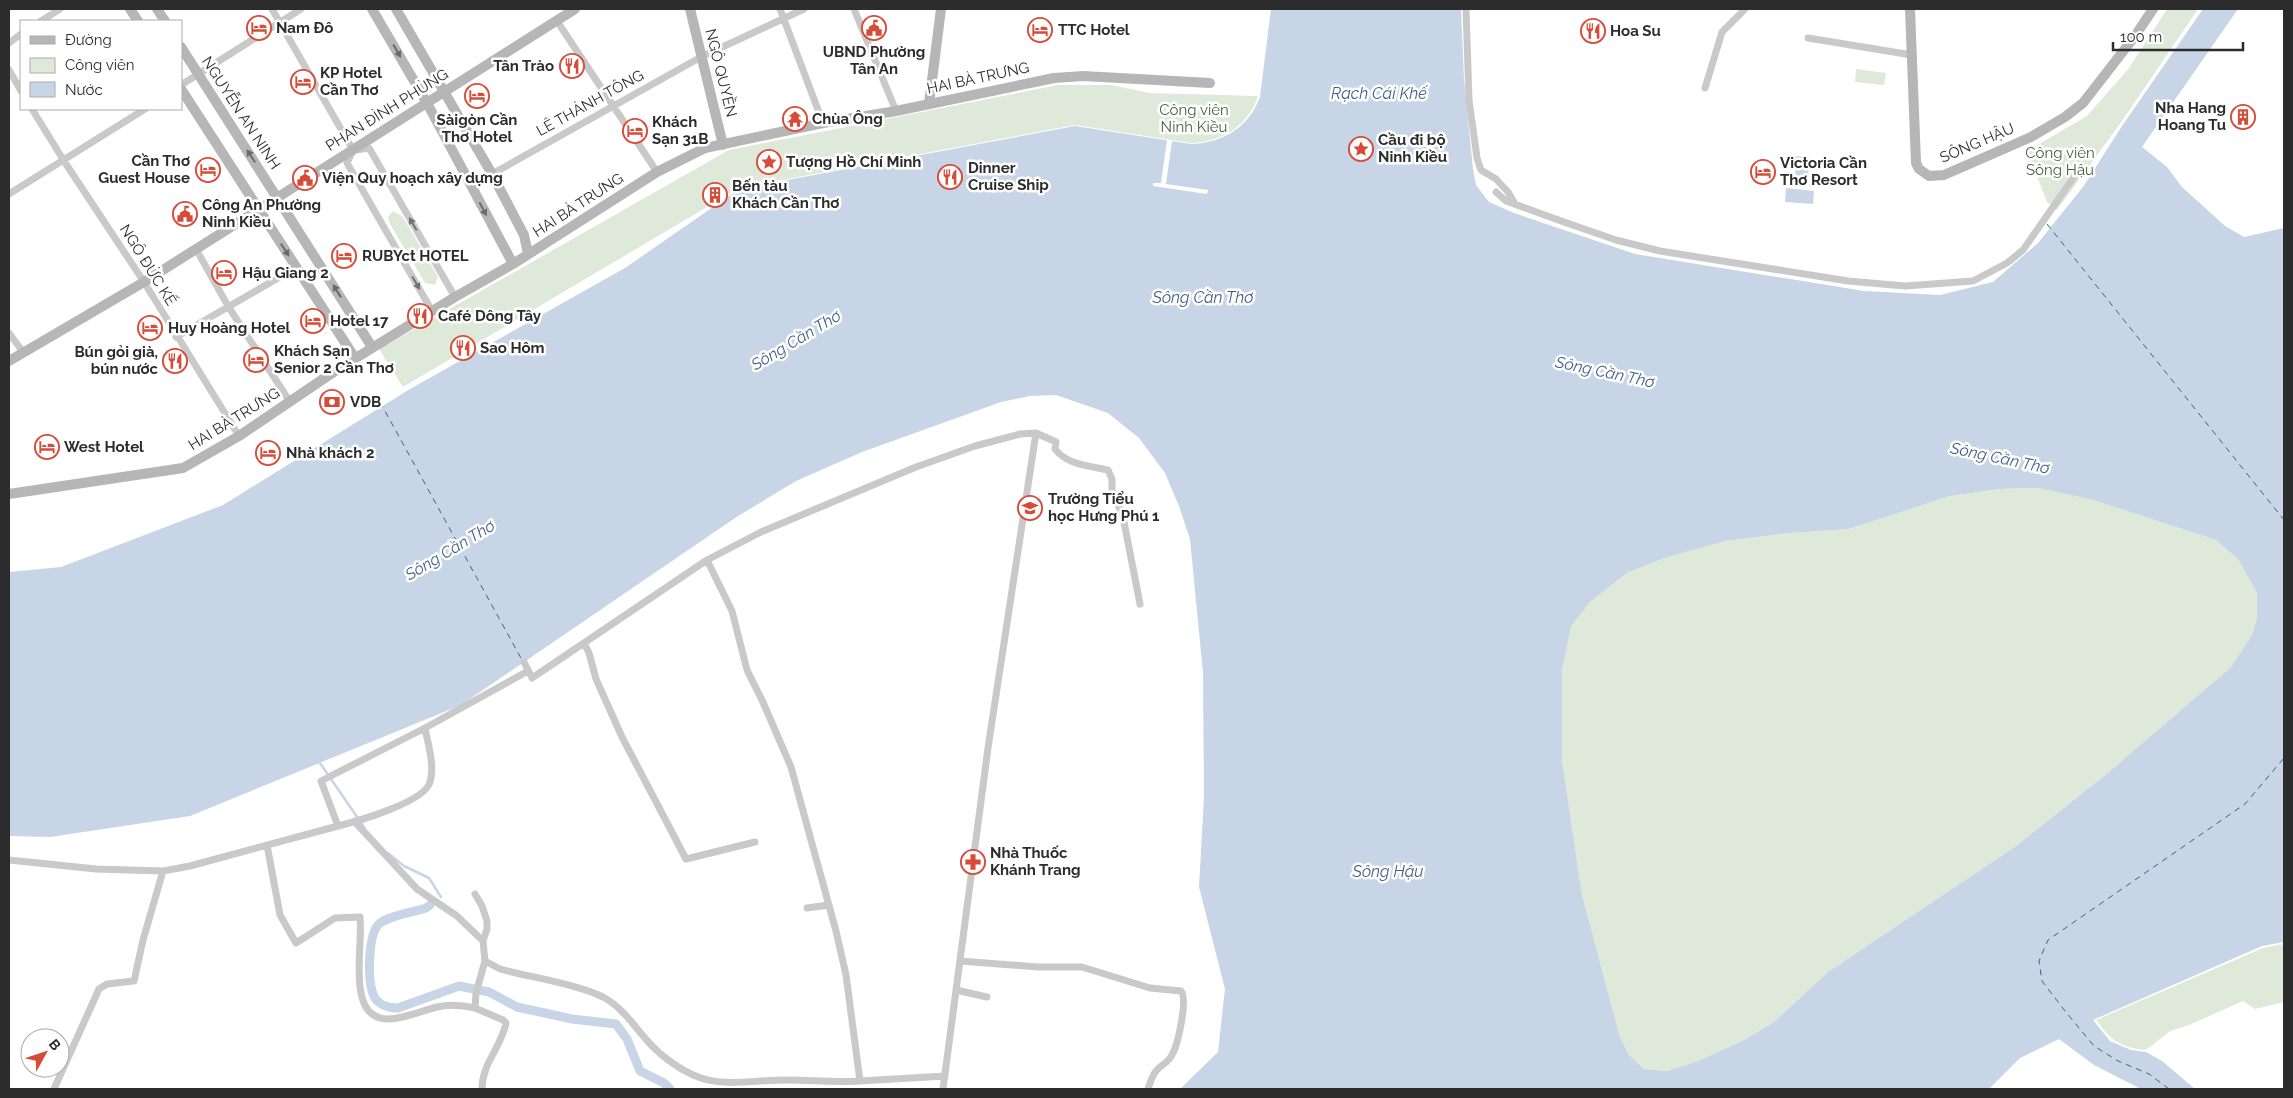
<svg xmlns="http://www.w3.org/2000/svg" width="2293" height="1098" font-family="Raleway,sans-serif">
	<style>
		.green { fill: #dfe9da }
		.water { fill: #c7d5e7; fill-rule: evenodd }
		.pier { fill: #fff }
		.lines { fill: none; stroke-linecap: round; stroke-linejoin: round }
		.stream { stroke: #c7d5e7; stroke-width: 2.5 }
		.canal { stroke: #c7d5e7; stroke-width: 9 }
		.ferry { stroke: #415f87; stroke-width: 1; stroke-dasharray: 6 5; stroke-linecap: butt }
		.street { stroke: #c9c9c9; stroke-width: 7 }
		.secondary { stroke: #b6b6b6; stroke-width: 10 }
		.oneway { fill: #6a6a6a }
		.oneway2 { fill: #737373 }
		.labels { text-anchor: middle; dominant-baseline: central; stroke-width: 5; stroke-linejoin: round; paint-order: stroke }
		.poi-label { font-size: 15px; font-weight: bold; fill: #2c2c2c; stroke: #fff; text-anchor: start }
		.street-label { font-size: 15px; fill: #2c2c2c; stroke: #fff }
		.park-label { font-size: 15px; fill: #48633d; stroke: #fff }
		.water-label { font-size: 16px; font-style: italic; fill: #415f87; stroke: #fff }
	</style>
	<rect width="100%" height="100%" fill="#fff"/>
	<path class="green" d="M2167,9H2198L2122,121L2057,210L2047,202L2027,151L2087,116L2129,68Z
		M1856,69L1886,73L1884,85L1855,82Z
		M1058,85H1111L1150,93L1258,96C1248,126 1222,142 1191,143L1075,125L739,188L403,387L379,349L729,150Z
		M393,211L403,217L438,277L435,285L425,283L390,224L388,217Z
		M2038,488L2093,500L2216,540L2238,559L2257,593V617L2252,635L2230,668L2104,776L2016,846L1828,972L1774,1022L1740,1042L1698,1061L1667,1071L1644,1069L1629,1055L1620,1037L1582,895L1562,760V671L1571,625L1590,602L1627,573L1665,558L1725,541L1791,533L1849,529L1950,496L2000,489Z
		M2284,944V1002L2255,1009L2243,1001L2189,1025L2170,1031L2146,1050C2119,1047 2112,1041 2096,1020L2263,948Z"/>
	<path class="water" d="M1271,9H1461L1464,79L1473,169L1476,185L1489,202L1514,213L1635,254L1864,291L1940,295L1993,282L2038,243L2083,187L2120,129L2203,9H2238L2142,147L2167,167L2182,187L2225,226L2244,237L2284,228V942L2262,946L2093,1020L2110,1041L2131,1050L2146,1052L2162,1061L2195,1089H2141L2094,1065L2059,1039L2020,1058L1989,1089H1180L1218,1052L1225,989L1199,887L1204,797L1203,673L1190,539L1179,506L1165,473L1139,438L1108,413L1056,395L1030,396L1001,402L862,452L796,481L735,518L461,705L190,816L50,837L9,836V572L61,567L223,505L410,389L625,268L739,189L1075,126L1191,144C1223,143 1249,127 1260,97ZM2038,488L2093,500L2216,540L2238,559L2257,593V617L2252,635L2230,668L2104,776L2016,846L1828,972L1774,1022L1740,1042L1698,1061L1667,1071L1644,1069L1629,1055L1620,1037L1582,895L1562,760V671L1571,626L1590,602L1627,573L1665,558L1725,541L1791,533L1849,529L1950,496L2000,489Z
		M1796,156L1809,157L1808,180L1795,179Z
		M1786,188L1814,191L1813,204L1785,202Z"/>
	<path class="pier" d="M1167,140L1172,141L1166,184L1208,190L1207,194L1153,186V183H1161Z"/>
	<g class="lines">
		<path class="stream" d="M320,763L364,827
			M388,853L404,866L429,878L441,897"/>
		<path class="canal" d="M430,905L426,908C414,912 388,916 379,924C368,934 368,977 372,991C375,1004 387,1008 398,1008L459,986L489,992L517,1007L572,1019L616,1024L627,1039L640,1071L664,1083L670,1089"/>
		<path class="ferry" d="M2047,224L2284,520
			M380,402L522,660
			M2169,1089L2149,1074L2118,1061L2094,1046L2065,1011L2042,981L2039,961L2048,940L2245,804L2284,758"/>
		<path class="street" d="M272,9L353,150
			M780,9L823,123
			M854,9L896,111
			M1466,9L1469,100L1477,158L1481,170L1496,179L1508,192L1515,204
			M41,21L60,9
			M557,21L657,172
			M1808,38L1912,55
			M9,43L21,34
			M9,70L21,91
			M181,85L301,9
			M1705,88L1722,32L1745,9
			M32,109L64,161L144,282L239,436
			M353,150L347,163L432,311
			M356,150L369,148L455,297
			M492,174L701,57L804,9
			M1496,192L1506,201L1564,222L1616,240L1660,251L1848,281L1905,286L1973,281L2007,263L2023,250L2074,177
			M9,194L145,109
			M196,249L228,306L290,402
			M9,333L23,352
			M176,337L297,267
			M1036,433L1056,442L1055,449C1067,465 1090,466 1108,470L1112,479V490L1123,517L1140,604
			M584,643L589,653L596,679L622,737L686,859L755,842
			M524,662L532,678L707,560L761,532L916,467L975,446L1020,434L1036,433L988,748L943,1089
			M355,822L417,889L457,916L483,941
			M338,826C358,821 425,802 430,782C435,766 428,744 425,728
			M267,845L280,915L296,943L335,918L360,917C362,942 356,968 361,993C369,1037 411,1013 437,1007C451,1004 462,1005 475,1008L476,993L485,961
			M9,860L96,869L163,871L190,866L338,826L321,781L425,728L528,671
			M475,894L482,906L487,921V929L483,941L485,961L500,969C529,977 577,984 603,997C629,1011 640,1038 662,1055C709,1094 734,1080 788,1080C812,1080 836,1083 860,1081L846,975L836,931L791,767L762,700L747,670L732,611L707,560
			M807,908L829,905
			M960,961L1038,967H1082L1150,988L1181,991C1188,999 1178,1045 1172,1055C1168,1063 1161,1065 1156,1071C1152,1076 1150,1083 1148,1089
			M956,990L987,997
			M475,1008L503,1020L506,1023C501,1048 482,1063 482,1089
			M860,1081L945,1076
			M54,1089L99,989L107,984L134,981L143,940L163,871"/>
		<path class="secondary" d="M130,9L138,21
			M157,9L165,21
			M372,9L427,103L513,264
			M396,9L492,174L524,235L528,254
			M690,9L723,145
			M1910,9L1916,163L1919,169L1929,176L1944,175L2031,137L2065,117L2083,103L2135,36L2153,9
			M181,47L372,347
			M181,89L355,358
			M929,104L941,9
			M9,361L144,282L575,9
			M9,494L183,468L239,436L338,369L455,297L513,264L657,172L705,148L823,123L896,111L1054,78L1083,76L1210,83"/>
	</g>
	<defs><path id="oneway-solid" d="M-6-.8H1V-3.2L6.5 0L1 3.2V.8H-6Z" transform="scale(1.25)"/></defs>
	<g class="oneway">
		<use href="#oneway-solid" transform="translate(397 51) rotate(60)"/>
		<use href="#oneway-solid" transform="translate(251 156) rotate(-123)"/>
		<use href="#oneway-solid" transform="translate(483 209) rotate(62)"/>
		<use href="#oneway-solid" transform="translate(285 250) rotate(57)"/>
		<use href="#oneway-solid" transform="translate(337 291) rotate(-122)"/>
	</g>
	<g class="oneway2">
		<use href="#oneway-solid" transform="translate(413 224) rotate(-120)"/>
		<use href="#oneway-solid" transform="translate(416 283) rotate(60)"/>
	</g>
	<defs>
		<symbol id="hotel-ring" viewBox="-11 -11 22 22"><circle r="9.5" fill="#fff" stroke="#d74b39" stroke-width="1.5"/><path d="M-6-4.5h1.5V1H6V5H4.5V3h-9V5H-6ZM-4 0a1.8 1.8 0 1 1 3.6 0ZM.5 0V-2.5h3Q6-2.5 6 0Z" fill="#d74b39"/></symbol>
		<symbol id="civic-ring" viewBox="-11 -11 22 22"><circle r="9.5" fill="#fff" stroke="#d74b39" stroke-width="1.5"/><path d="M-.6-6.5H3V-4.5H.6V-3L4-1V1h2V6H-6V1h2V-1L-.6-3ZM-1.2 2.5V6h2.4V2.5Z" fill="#d74b39"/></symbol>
		<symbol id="restaurant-ring" viewBox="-11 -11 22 22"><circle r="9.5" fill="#fff" stroke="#d74b39" stroke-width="1.5"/><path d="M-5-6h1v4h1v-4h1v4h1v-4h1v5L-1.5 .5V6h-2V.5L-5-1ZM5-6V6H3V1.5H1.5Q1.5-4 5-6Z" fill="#d74b39"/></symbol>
		<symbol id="building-ring" viewBox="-11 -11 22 22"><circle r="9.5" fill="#fff" stroke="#d74b39" stroke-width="1.5"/><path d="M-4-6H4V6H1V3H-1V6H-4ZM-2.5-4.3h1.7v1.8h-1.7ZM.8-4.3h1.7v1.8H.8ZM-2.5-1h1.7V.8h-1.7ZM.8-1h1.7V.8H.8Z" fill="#d74b39"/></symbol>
		<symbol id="temple-ring" viewBox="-11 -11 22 22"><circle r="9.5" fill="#fff" stroke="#d74b39" stroke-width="1.5"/><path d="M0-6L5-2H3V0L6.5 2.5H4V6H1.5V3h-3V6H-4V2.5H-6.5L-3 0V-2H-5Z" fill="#d74b39"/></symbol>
		<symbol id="sight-ring" viewBox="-11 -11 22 22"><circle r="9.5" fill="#fff" stroke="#d74b39" stroke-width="1.5"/><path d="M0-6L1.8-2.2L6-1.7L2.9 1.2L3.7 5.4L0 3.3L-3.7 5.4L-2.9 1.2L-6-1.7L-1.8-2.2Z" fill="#d74b39"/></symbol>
		<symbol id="bank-ring" viewBox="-11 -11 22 22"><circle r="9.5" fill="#fff" stroke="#d74b39" stroke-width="1.5"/><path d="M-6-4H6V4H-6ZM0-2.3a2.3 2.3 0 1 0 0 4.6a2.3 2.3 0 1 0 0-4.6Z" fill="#d74b39"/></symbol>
		<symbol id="school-ring" viewBox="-11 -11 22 22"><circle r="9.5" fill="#fff" stroke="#d74b39" stroke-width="1.5"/><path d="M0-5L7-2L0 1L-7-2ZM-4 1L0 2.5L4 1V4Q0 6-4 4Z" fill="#d74b39"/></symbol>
		<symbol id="pharmacy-ring" viewBox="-11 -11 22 22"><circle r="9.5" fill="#fff" stroke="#d74b39" stroke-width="1.5"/><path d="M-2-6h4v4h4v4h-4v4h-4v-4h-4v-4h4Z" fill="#d74b39"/></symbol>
	</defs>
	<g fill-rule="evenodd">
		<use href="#hotel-ring" x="245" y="14" width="28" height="28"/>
		<use href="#civic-ring" x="860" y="14" width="28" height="28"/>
		<use href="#hotel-ring" x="1026" y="16" width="28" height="28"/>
		<use href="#restaurant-ring" x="1579" y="17" width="28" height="28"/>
		<use href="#restaurant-ring" x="558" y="52" width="28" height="28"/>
		<use href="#hotel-ring" x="289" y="68" width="28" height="28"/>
		<use href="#hotel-ring" x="463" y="82" width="28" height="28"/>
		<use href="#building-ring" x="2229" y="103" width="28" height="28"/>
		<use href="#temple-ring" x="781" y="105" width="28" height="28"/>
		<use href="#hotel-ring" x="621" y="117" width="28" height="28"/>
		<use href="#sight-ring" x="1347" y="135" width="28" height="28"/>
		<use href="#sight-ring" x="755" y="148" width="28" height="28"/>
		<use href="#hotel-ring" x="194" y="156" width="28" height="28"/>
		<use href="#hotel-ring" x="1749" y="158" width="28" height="28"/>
		<use href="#restaurant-ring" x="936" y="163" width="28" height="28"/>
		<use href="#civic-ring" x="291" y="164" width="28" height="28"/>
		<use href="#building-ring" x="701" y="181" width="28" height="28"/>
		<use href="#civic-ring" x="171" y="200" width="28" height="28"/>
		<use href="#hotel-ring" x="330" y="242" width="28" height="28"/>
		<use href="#hotel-ring" x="210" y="259" width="28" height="28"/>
		<use href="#restaurant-ring" x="406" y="302" width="28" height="28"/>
		<use href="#hotel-ring" x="299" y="307" width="28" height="28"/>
		<use href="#hotel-ring" x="136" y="314" width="28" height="28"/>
		<use href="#restaurant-ring" x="449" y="334" width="28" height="28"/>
		<use href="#hotel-ring" x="242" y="346" width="28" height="28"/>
		<use href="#restaurant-ring" x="161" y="347" width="28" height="28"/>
		<use href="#bank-ring" x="318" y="388" width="28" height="28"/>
		<use href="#hotel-ring" x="33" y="433" width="28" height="28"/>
		<use href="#hotel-ring" x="254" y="439" width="28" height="28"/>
		<use href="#school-ring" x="1016" y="494" width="28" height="28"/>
		<use href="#pharmacy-ring" x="959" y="848" width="28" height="28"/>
	</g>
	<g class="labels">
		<g class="poi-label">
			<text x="276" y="28">Nam Đô</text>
			<text x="1058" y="30">TTC Hotel</text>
			<text x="1610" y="31">Hoa Su</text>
			<text x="874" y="52" text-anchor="middle">UBND Phường<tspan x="874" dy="17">Tân An</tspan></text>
			<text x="554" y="66" text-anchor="end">Tân Trào</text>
			<text x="320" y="73">KP Hotel<tspan x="320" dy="17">Cần Thơ</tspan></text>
			<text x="2226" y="108" text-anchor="end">Nha Hang<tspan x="2226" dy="17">Hoang Tu</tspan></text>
			<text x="812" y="119">Chùa Ông</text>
			<text x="477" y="120" text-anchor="middle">Sàigòn Cần<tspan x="477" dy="17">Thơ Hotel</tspan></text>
			<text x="652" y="122">Khách<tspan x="652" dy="17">Sạn 31B</tspan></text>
			<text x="1378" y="140">Cầu đi bộ<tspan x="1378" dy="17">Ninh Kiều</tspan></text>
			<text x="190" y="161" text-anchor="end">Cần Thơ<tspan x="190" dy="17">Guest House</tspan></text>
			<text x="786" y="162">Tượng Hồ Chí Minh</text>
			<text x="1780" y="163">Victoria Cần<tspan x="1780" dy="17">Thơ Resort</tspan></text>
			<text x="968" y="168">Dinner<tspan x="968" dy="17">Cruise Ship</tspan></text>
			<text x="322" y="178">Viện Quy hoạch xây dựng</text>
			<text x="732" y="186">Bến tàu<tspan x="732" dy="17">Khách Cần Thơ</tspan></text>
			<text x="202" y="205">Công An Phường<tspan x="202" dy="17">Ninh Kiều</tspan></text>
			<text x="362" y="256">RUBYct HOTEL</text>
			<text x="242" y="273">Hậu Giang 2</text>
			<text x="438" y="316">Café Dông Tây</text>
			<text x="330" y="321">Hotel 17</text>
			<text x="168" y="328">Huy Hoàng Hotel</text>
			<text x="480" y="348">Sao Hôm</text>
			<text x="274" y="351">Khách Sạn<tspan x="274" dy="17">Senior 2 Cần Thơ</tspan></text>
			<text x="158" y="352" text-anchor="end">Bún gỏi già,<tspan x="158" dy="17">bún nước</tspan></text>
			<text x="350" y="402">VDB</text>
			<text x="64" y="447">West Hotel</text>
			<text x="286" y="453">Nhà khách 2</text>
			<text x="1048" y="499">Trường Tiểu<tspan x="1048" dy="17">học Hưng Phú 1</tspan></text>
			<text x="990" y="853">Nhà Thuốc<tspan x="990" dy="17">Khánh Trang</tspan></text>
		</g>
		<g class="street-label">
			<text transform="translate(721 73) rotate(76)">NGÔ QUYỀN</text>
			<text transform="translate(978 78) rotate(-12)">HAI BÀ TRƯNG</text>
			<text transform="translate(590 103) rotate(-29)">LÊ THÁNH TÔNG</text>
			<text transform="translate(387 110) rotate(-32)">PHAN ĐÌNH PHÙNG</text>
			<text transform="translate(241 113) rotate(57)">NGUYỄN AN NINH</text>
			<text transform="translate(1977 143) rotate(-23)">SÔNG HẬU</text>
			<text transform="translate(578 205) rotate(-33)">HAI BÀ TRƯNG</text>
			<text transform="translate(148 265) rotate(58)">NGÔ ĐỨC KẾ</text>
			<text transform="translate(234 419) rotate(-32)">HAI BÀ TRƯNG</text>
		</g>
		<g class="park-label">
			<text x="1194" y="110">Công viên<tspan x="1194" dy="17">Ninh Kiều</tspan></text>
			<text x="2060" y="153">Công viên<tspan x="2060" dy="17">Sông Hậu</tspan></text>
		</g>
		<g class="water-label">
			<text x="1379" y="93">Rạch Cái Khế</text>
			<text x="1203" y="297">Sông Cần Thơ</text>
			<text transform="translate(796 340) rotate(-31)">Sông Cần Thơ</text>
			<text transform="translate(1605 372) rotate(12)">Sông Cần Thơ</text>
			<text transform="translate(2000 458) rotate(12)">Sông Cần Thơ</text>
			<text transform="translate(450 550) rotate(-31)">Sông Cần Thơ</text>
			<text x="1388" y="871">Sông Hậu</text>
		</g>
	</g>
	<rect width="2293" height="1098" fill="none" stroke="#2c2c2c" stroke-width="20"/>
	<rect x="20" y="20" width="162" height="90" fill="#ffffff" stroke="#ababab"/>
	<rect x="30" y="36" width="25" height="8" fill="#b6b6b6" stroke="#ababab"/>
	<text x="65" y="45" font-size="15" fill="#2c2c2c">Đường</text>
	<rect x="30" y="58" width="25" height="15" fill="#dfe9da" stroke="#ababab"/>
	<text x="65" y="70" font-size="15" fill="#2c2c2c">Công viên</text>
	<rect x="30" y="82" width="25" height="15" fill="#c7d5e7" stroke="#ababab"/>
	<text x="65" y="95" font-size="15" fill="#2c2c2c">Nước</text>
	<g transform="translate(45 1053) rotate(50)"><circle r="24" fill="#ffffff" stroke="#ababab"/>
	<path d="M0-4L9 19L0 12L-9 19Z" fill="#d74b39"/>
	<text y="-8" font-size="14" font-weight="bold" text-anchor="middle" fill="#2c2c2c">B</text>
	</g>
	<path d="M2113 42v8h130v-8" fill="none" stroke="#2c2c2c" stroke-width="2.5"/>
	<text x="2120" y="42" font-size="15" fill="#2c2c2c" stroke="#ffffff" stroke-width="4" paint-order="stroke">100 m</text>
</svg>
